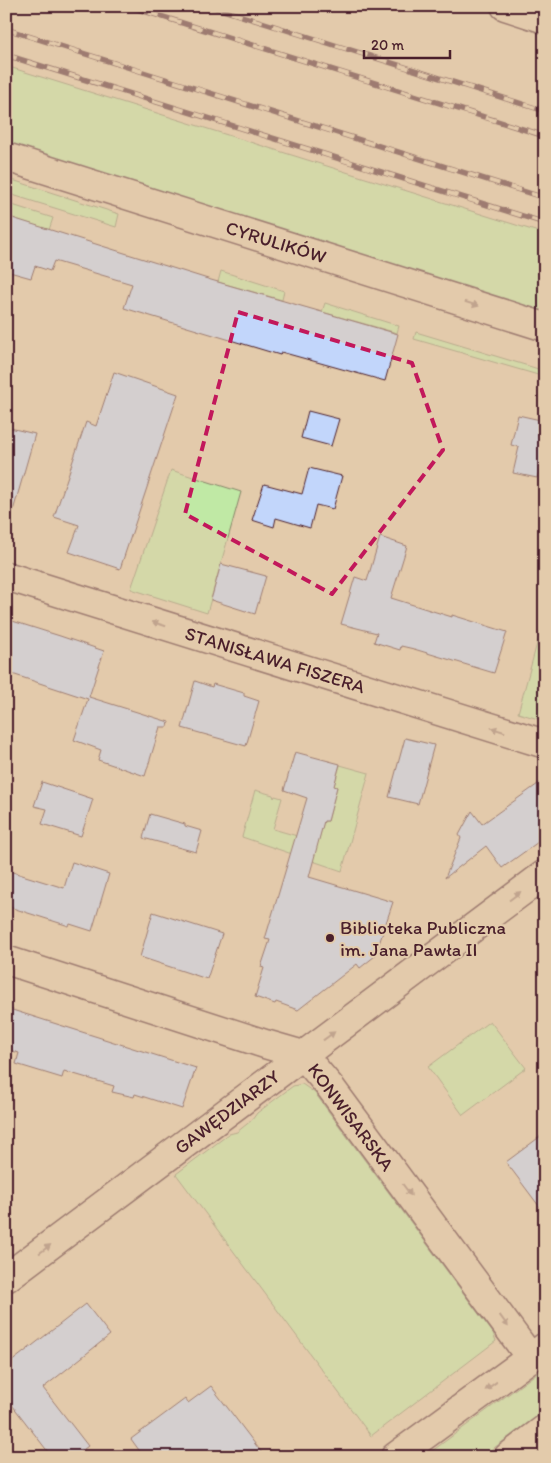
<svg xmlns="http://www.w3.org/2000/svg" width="551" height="1463" font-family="Itim,sans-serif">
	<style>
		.green { fill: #c0e9a5; stroke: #858468 }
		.building { fill: #c2d6fb; stroke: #4a1f2b }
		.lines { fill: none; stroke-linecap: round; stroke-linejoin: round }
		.street-casing { stroke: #4a1f2b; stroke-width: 31 }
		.secondary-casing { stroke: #4a1f2b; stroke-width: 31 }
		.street { stroke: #e3cbab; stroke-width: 28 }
		.secondary { stroke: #e3cbab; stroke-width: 28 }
		.rail-casing { stroke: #4a1f2b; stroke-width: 5.5 }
		.rail { stroke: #e3cbab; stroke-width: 4; stroke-dasharray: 11; stroke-linecap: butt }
		.oneway { fill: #96756b }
		.marked { fill: none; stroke: #c2185b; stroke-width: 4; stroke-dasharray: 10 6; stroke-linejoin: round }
		.poi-dot { fill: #4a1f2b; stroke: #e3cbab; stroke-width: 2 }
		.labels { text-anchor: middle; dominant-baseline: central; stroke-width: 4; stroke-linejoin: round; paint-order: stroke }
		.street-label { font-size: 19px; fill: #4a1f2b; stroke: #e3cbab }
		.poi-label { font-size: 19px; fill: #4a1f2b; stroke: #e3cbab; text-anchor: start }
	</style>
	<rect width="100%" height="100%" fill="#e3cbab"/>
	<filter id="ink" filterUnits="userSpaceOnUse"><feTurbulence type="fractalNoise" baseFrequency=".02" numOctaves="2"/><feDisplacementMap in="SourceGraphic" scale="10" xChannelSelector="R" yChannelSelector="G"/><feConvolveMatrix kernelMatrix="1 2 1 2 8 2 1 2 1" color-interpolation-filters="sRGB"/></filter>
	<g filter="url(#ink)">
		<path class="green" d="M6,66L545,234V312L6,143L9,123L6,122Z
			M6,178L119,214L116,227L6,193Z
			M6,203L53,218L49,230L6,216Z
			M221,271L284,291L282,300L218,282Z
			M325,303L399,326L397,333L322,312Z
			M416,332L545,371V377L414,339Z
			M171,470L241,492L207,613L131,589Z
			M545,614V721L518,713Z
			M340,765L369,773L342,871L242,837L255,790L273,795L274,798L275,796L282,798L273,829L318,842L324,821H328L337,787L334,786Z
			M490,1021L526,1068L463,1115L428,1067Z
			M302,1084L315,1093L323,1104L493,1333L496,1341L371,1436L176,1174L229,1134L237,1132L252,1120L257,1113L293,1086Z
			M545,1367V1410L482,1457H424Z"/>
		<path class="building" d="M6,216L211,280L398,334L385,381L281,352L280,355L124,308L132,284L54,261L50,271L35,266L31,278L6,271Z
			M114,372L178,394L120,569L69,552L79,525L54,517L86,422L96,426Z
			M308,411L339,419L331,446L301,438Z
			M518,415L545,421V450L537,478L513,473L519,447L511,445Z
			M6,427L35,434L13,511L6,510Z
			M309,468L342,476L333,509L316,505L310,528L276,518L274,527L252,520L264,484L302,494Z
			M380,537L407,546L391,598L452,617V615L507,632L494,673L414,649L401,646L400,650L374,642L377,633L341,624L355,577L367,581Z
			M221,564L266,576L255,614L211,600Z
			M6,619L60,636L104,651L89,697L169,722L168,727H160L145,776L98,760L101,750L74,740L88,699L6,672Z
			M195,681L212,687L213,684L244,693V696L259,701L246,746L182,728Z
			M405,738L434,745L418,804L389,797Z
			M295,752L340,764L334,786L337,787L328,821H324L309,877L393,902L375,956L360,968L357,964L298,1010L276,1002L275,1004L255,997L264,968L261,967L270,940L265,939L307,798L284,790Z
			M545,779V837L502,868L486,846L445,878L461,838L459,835L472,811L482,824Z
			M42,782L93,799L81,836L42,824L47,809L34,806Z
			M150,814L185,824V826L202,831L196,852L143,838Z
			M72,862L109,874L92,931L70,924L69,926L6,906V870L64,888Z
			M153,912L222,934L207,979L140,957Z
			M6,1008L196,1068L182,1109L135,1094L134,1097L112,1092L114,1086L64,1071L62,1078L16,1064L19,1053L6,1049Z
			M545,1133V1214L506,1162Z
			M86,1304L110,1335L43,1388L88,1446L74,1457H52L6,1397V1366Z
			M211,1386L265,1457H144L131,1439L185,1399L188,1403Z"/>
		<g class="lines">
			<defs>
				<path id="street" d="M505,6L545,19
					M6,576L545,744
					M6,960L265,1044L303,1055L331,1088L530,1357
					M6,1278L545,874"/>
				<path id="secondary" d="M6,157L545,327
					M395,1457L545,1347
					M508,1457L545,1429"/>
			</defs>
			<use href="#street" class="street-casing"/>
			<use href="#secondary" class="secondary-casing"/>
			<use href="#street" class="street"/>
			<use href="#secondary" class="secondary"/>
			<defs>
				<path id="rail" d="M128,6L545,136
					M210,6L545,111
					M6,29L545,198
					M6,55L545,223"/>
			</defs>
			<use href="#rail" class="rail-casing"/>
			<use href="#rail" class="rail"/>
		</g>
		<defs><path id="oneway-solid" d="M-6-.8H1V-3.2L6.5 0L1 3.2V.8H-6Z" transform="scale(1.25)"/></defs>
		<g class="oneway">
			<use href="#oneway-solid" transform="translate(472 304) rotate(17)"/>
			<use href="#oneway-solid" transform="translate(159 624) rotate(-163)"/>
			<use href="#oneway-solid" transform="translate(498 730) rotate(-163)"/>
			<use href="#oneway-solid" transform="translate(515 896) rotate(-37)"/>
			<use href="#oneway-solid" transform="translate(329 1036) rotate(-36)"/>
			<use href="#oneway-solid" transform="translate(407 1190) rotate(53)"/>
			<use href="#oneway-solid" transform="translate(45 1249) rotate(-37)"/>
			<use href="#oneway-solid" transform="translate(504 1321) rotate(54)"/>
			<use href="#oneway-solid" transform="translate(491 1386) rotate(144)"/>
		</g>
	</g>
	<path d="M0 0H551V1463H0ZM238,312L412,363L443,450L332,594L185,514Z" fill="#e3cbab" fill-opacity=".55" fill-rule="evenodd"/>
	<path class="marked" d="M238,312L412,363L443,450L332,594L185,514Z"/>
	<circle class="poi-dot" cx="330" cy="938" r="5"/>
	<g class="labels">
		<g class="street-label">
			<text transform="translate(276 242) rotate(17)">CYRULIKÓW</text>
			<text transform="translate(275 660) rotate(17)">STANISŁAWA FISZERA</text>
			<text transform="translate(227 1112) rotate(-37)">GAWĘDZIARZY</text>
			<text transform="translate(351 1117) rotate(53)">KONWISARSKA</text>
		</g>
		<g class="poi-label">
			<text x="340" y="927">Biblioteka Publiczna<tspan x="340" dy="22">im. Jana Pawła II</tspan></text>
		</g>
	</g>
	<rect width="551" height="1463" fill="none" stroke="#e3cbab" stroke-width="25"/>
	<rect x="12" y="12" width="526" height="1438" fill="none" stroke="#4a1f2b" stroke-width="2" filter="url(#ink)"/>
	<path d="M364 50v8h86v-8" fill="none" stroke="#4a1f2b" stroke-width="2.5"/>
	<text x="371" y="50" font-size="15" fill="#4a1f2b" stroke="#e3cbab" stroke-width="4" paint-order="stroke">20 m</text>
</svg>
